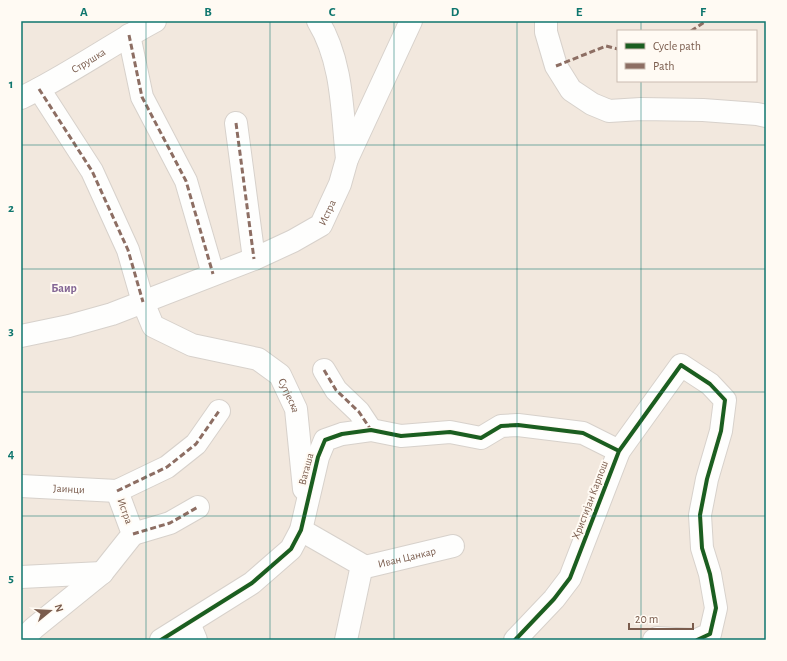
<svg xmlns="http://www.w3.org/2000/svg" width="787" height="661" font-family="'Alegreya Sans',sans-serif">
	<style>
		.residential { fill: #f2e8de; fill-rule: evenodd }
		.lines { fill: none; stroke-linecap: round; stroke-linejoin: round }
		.minor-casing { stroke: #d7d1cb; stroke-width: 24 }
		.minor { stroke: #fefefd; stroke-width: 22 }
		.quiet { stroke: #8d6e63; stroke-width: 3; stroke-dasharray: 6 3; stroke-linecap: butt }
		.cycleway-casing { stroke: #fffaf3; stroke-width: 6 }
		.cycleway { stroke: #1b5e20; stroke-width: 4 }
		.grid { fill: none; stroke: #0f766e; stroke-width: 1; stroke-opacity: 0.55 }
		.labels { text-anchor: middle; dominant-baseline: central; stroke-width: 4; stroke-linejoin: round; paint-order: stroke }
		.street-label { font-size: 11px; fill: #7a5c4d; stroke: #fffaf3 }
		.neighbourhood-label { font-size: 12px; font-weight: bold; fill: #846695; stroke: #fffaf3 }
		.neatline { fill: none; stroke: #0f766e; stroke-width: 1.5 }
		.grid-label { font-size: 13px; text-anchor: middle; font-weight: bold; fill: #0f766e }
	</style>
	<rect width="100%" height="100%" fill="#f9f5f0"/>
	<path class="residential" d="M21,21H766V640H21ZM618,31H756V81H618Z"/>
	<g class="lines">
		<defs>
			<g id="minor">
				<path d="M318,21C343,62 342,112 347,159"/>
				<path d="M546,21V32L556,66L571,90L592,104L609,111L641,109L703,110L757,114L766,116"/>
				<path d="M129,35L142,97L186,181L213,274"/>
				<path id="s1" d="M39,89L92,171L128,250L143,302L153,326L192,345L258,359L280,375L296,409L304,489"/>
				<path id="s2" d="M21,98C67,76 110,45 155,21"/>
				<path d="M236,123L254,259"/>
				<path id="s3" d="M21,336L69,326L112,314L254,259L293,241L321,225L340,184L347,159L411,21"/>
				<path d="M324,370L336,390L359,412L371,430"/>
				<path id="s4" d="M21,486L117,491L167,467L196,444L219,411"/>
				<path d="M301,530L362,565L346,640"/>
				<path d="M133,534L170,523L198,507"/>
				<path id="s5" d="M361,568L453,546"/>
				<path d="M21,577L102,573"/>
				<path d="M189,623L196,640"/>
				<path d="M22,640L34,628L102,573L133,534L117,491"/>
				<path d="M161,640L252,583L291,549L301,530L318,457L325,440L342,434L371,430L401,436L450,432L481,438L501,426L518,425L583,433L619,451"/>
				<path d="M515,640L554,599L570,578L619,451L681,365L710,384L725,400L721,431L707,479L700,515L702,548L710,574L716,608L710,634L697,640"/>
				<path d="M654,640L657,638L694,640"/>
			</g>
		</defs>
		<use href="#minor" class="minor-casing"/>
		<use href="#minor" class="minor"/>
		<path class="quiet" d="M691,31L706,21
			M129,35L142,97L186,181L213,274
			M556,66L606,46L618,49
			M39,89L92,171L128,250L143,302
			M236,123L254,259
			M324,370L336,390L359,412L371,430
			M117,491L167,467L196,444L219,411
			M133,534L170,523L198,507"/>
		<defs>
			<path id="cycleway" d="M161,640L252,583L291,549L301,530L318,457L325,440L342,434L371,430L401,436L450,432L481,438L501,426L518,425L583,433L619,451
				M515,640L554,599L570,578L619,451L681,365L710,384L725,400L721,431L707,479L700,515L702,548L710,574L716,608L710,634L697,640"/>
		</defs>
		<use href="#cycleway" class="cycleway-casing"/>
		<use href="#cycleway" class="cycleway"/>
	</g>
	<path class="grid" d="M146,21V640M270,21V640M394,21V640M517,21V640M641,21V31M641,81V640M21,145H766M21,269H766M21,392H766M21,516H766"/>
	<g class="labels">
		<g class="street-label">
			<text stroke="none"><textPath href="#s2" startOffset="77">Струшка</textPath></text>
			<text stroke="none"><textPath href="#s3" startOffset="335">Истра</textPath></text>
			<text stroke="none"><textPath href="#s1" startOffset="425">Сутјеска</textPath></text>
			<text transform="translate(306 469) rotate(-75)">Ваташа</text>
			<text stroke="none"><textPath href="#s4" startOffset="48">Јаинци</textPath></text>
			<text transform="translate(590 500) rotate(-69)">Христијан Карпош</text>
			<text transform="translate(125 511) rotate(70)">Истра</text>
			<text stroke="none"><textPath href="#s5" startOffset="47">Иван Цанкар</textPath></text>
		</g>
		<g class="neighbourhood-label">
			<text x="64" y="288">Баир</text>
		</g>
	</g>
	<rect width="787" height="661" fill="none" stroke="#fffaf3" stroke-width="44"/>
	<rect x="617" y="30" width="140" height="52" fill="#fffaf3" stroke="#cabbb1"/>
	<rect x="625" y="43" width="20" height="6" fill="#1b5e20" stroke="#cabbb1"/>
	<text x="653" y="50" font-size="12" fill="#7a5c4d">Cycle path</text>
	<rect x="625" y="63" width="20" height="6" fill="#8d6e63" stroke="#cabbb1"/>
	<text x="653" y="70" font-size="12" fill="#7a5c4d">Path</text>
	<g transform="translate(50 611) rotate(72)" stroke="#fffaf3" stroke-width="3" paint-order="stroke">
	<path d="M0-3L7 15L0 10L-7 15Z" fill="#7a5c4d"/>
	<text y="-6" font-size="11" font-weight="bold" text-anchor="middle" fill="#7a5c4d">N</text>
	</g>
	<path d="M629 623v6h64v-6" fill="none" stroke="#7a5c4d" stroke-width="2"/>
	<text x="635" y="623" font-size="12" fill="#7a5c4d" stroke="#fffaf3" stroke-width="3" paint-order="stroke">20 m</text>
	<rect x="22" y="22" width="743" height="617" class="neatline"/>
	<g class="grid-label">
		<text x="84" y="16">A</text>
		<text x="208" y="16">B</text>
		<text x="332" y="16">C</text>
		<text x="455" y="16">D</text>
		<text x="579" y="16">E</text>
		<text x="703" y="16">F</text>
		<text x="11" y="88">1</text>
		<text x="11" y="212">2</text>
		<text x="11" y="335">3</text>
		<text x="11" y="458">4</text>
		<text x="11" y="582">5</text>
	</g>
</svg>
